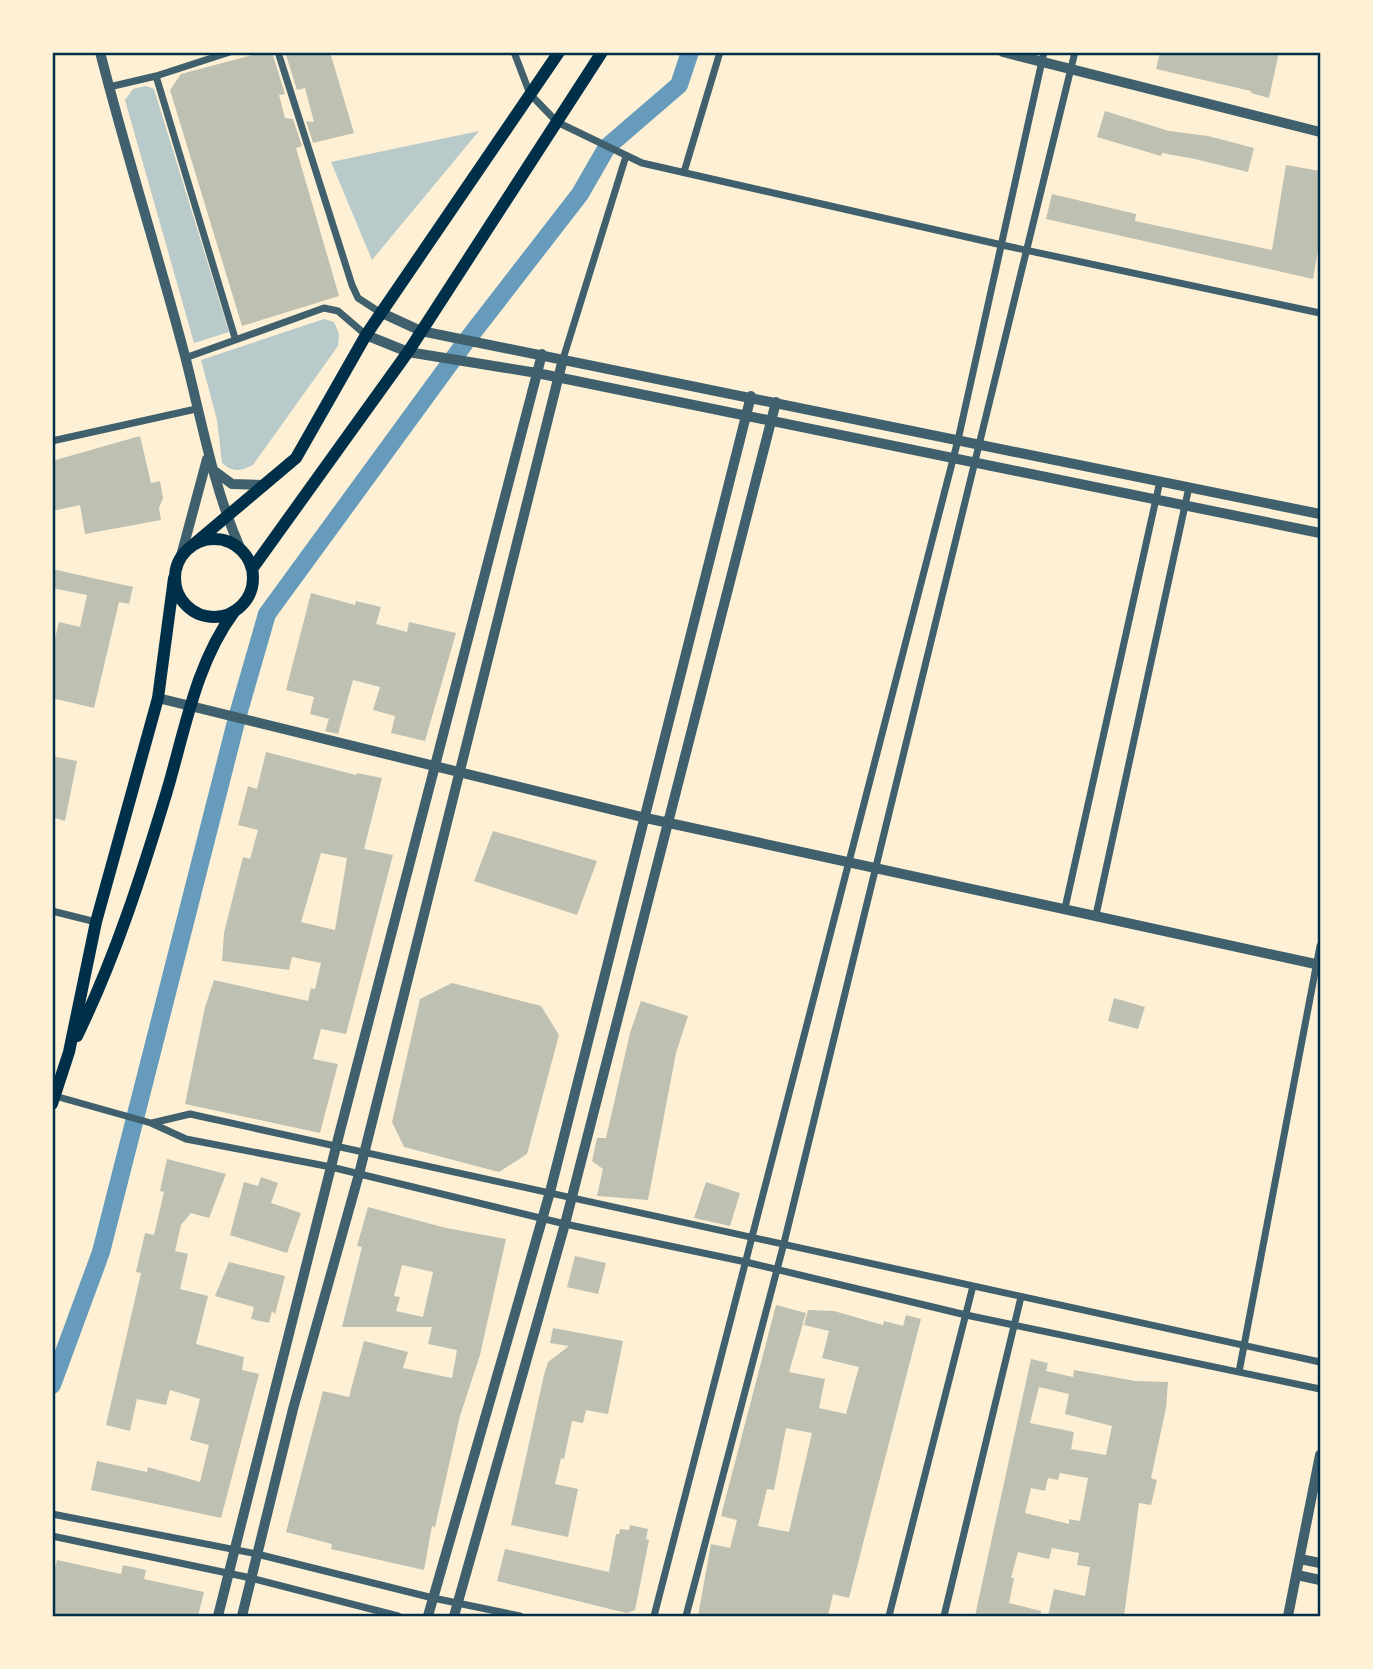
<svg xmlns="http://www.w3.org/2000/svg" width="1373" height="1669" font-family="'Libre Baskerville',serif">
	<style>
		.green { fill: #b9caca }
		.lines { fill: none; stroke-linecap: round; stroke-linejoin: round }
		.canal { stroke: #669bbc; stroke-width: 18 }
		.building { fill: #bec0b2; fill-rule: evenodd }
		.minor { stroke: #3f606c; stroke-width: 7 }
		.tertiary { stroke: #3f606c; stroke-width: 10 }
		.primary { stroke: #003049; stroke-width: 12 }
		.neatline { fill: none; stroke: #003049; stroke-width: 2.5 }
	</style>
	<rect width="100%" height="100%" fill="#fdf0d5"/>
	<path class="green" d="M146,86L154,89L229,332L194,343L125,100L133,89Z
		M479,131L372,260L331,162Z
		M324,319L334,322L339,334L338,346L253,465C240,471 234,473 222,463L217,420L201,360Z"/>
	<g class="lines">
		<path class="canal" d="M52,1385L101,1252L237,718L267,614L467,340L580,194L607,147L679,85L690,52"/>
	</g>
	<path class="building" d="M264,52H272L285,94L279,95L285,118L293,119L302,146L296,148L339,296L242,326L170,90L181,74Z
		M285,52H330L354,133L313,143L306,121L314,122L305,88L297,90Z
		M1160,52H1279L1269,98L1251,93V91L1156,69Z
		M1105,111L1169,131L1208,136L1254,148L1248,172L1195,159L1162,153L1161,156L1097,137Z
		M1286,165L1320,171V238L1313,279L1046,219L1052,194L1136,214L1135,221L1272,250Z
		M140,436L151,483L160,481L163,498L159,508L161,520L85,534L80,505L52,511V461Z
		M52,569L133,587L129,604L119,602L94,708L52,698V651L59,622L80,627L87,595L52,588Z
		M311,593L355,605L356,601L381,607L376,624L407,632L409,622L456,633L425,741L391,733L395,716L373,710L380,687L353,680L338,734L325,731L329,719L310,714L314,697L286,690Z
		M266,752L356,775L357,773L382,778L364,849L393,855L346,1034L321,1029L313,1059L338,1064L320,1133L185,1104L205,1007L214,980L308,1001L311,988L315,989L321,963L292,957L289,970L222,961L224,933L243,857L250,859L258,830L238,825L248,786L257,789ZM321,853L347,858L335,930L301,922Z
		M52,756L77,761L65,821L52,817Z
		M493,831L597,861L577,915L474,881Z
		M452,983L541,1006L559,1035L527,1154L499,1172L404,1147L392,1122L420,999Z
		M1114,998L1145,1007L1138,1029L1108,1021Z
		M641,1001L688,1016L676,1053L648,1200L597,1196L603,1169L592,1161L597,1138H606L630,1033Z
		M167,1159L226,1174L209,1218L191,1213L181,1225L175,1251L188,1254L180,1289L208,1296L196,1344L244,1357L242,1370L259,1374L221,1518L91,1490L97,1461L147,1472L148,1467L200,1482L209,1445L190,1440L200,1399L170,1390L166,1405L137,1399L130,1431L106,1425L141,1273L136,1272L145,1233L154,1235L164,1192L160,1191Z
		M261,1177L278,1183L271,1203L301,1213L287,1253L230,1235L244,1182L258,1186Z
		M706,1182L740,1193L730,1226L694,1218Z
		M368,1207L446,1228L506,1239L480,1355L460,1416L435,1527L432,1526L424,1570L331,1549L332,1544L286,1532L323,1391L349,1397L364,1341L408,1352L403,1368L452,1378L457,1350L428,1344L432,1327H342L362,1247L357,1246ZM402,1265L433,1272L423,1317L396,1311L400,1297L394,1296Z
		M575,1256L606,1263L598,1294L567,1287Z
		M229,1262L285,1276L275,1314L272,1311L269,1323L251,1319L254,1307L215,1296Z
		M776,1305L806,1313L789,1372L825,1379L819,1408L846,1414L859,1367L822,1358L829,1331L804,1325L808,1310L834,1311L883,1325L884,1321L903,1326L906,1315L921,1319L849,1598L833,1594L828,1616H698L711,1544L730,1548L737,1520L721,1516ZM786,1428L812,1433L789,1532L758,1526L767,1489L774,1490Z
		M553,1328L623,1341L608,1414L586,1410L583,1423L572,1421L564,1459L561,1458L555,1484L578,1489L568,1537L511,1525L544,1375L548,1362L569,1346L550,1343Z
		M1031,1359L1048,1363L1046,1371L1073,1377L1074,1370L1135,1381L1168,1382L1166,1408L1151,1478L1157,1480L1151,1505L1139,1503L1124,1616H1048L1054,1589L1085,1596L1090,1567L1077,1565L1079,1553L1052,1548L1049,1559L1018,1552L1011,1578H1014L1009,1603L1041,1611V1616H975ZM1039,1387L1069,1394L1065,1414L1112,1426L1106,1455L1071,1449L1074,1432L1030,1423ZM1060,1473L1088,1478L1080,1521L1069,1519V1524L1025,1513L1031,1488L1045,1491L1048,1478L1058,1480Z
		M630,1525L648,1529L646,1539L649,1540L635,1610L627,1613L614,1610L497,1581L505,1549L609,1572L616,1534H619L620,1529L629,1530Z
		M57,1560L121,1574L123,1565L146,1570L144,1579L204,1592L198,1616H52V1580Z"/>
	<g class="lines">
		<path class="minor" d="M278,52L352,285L358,298L381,313
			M514,52L530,94L557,122L642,163L1002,245L1320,313
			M156,76L235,338
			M109,87L156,76L230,52
			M684,172L720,52
			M185,358L324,308L338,311L366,335
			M563,359L626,156
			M52,441L196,409
			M1065,908L1160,481
			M52,911L96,922
			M1096,915L1189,487
			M55,1096L151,1123L186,1139L331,1167L565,1224L746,1262L966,1315L1320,1389
			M152,1123L190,1114L1320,1362
			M1239,1372L1320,946
			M52,1514L257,1554L433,1598L520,1616
			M52,1536L251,1578L398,1616
			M654,1616L958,440L1044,52
			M686,1616L784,1243L1075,52
			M889,1616L973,1286
			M944,1616L1021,1297"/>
		<path class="tertiary" d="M100,52C126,154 158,254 185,356C202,422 213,487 241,550
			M1003,52L1320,132
			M382,313L421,331L1320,514
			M366,335L408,352L537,373L1320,533
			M213,470L232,484L265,485
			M181,556L207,459
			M158,698L646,818L1320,965
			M1300,1559L1320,1563
			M1297,1575L1320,1580
			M218,1616L339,1135L542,354
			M242,1616L293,1409L359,1174L563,359
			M428,1616L550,1192L751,396
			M454,1616L565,1224L776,402
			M1288,1616L1320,1455"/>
		<path class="primary" d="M175 578a39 39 0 1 1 78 0a39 39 0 1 1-78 0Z
			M194,544L296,458L366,335L559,52
			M252,569L408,352L602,52
			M77,1036C115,958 142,874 167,791C185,730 196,663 234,612
			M52,1104L69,1052L96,922L158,698L174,578"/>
	</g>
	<rect width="1373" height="1669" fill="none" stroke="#fdf0d5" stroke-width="108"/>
	<rect x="54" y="54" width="1265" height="1561" class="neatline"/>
</svg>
